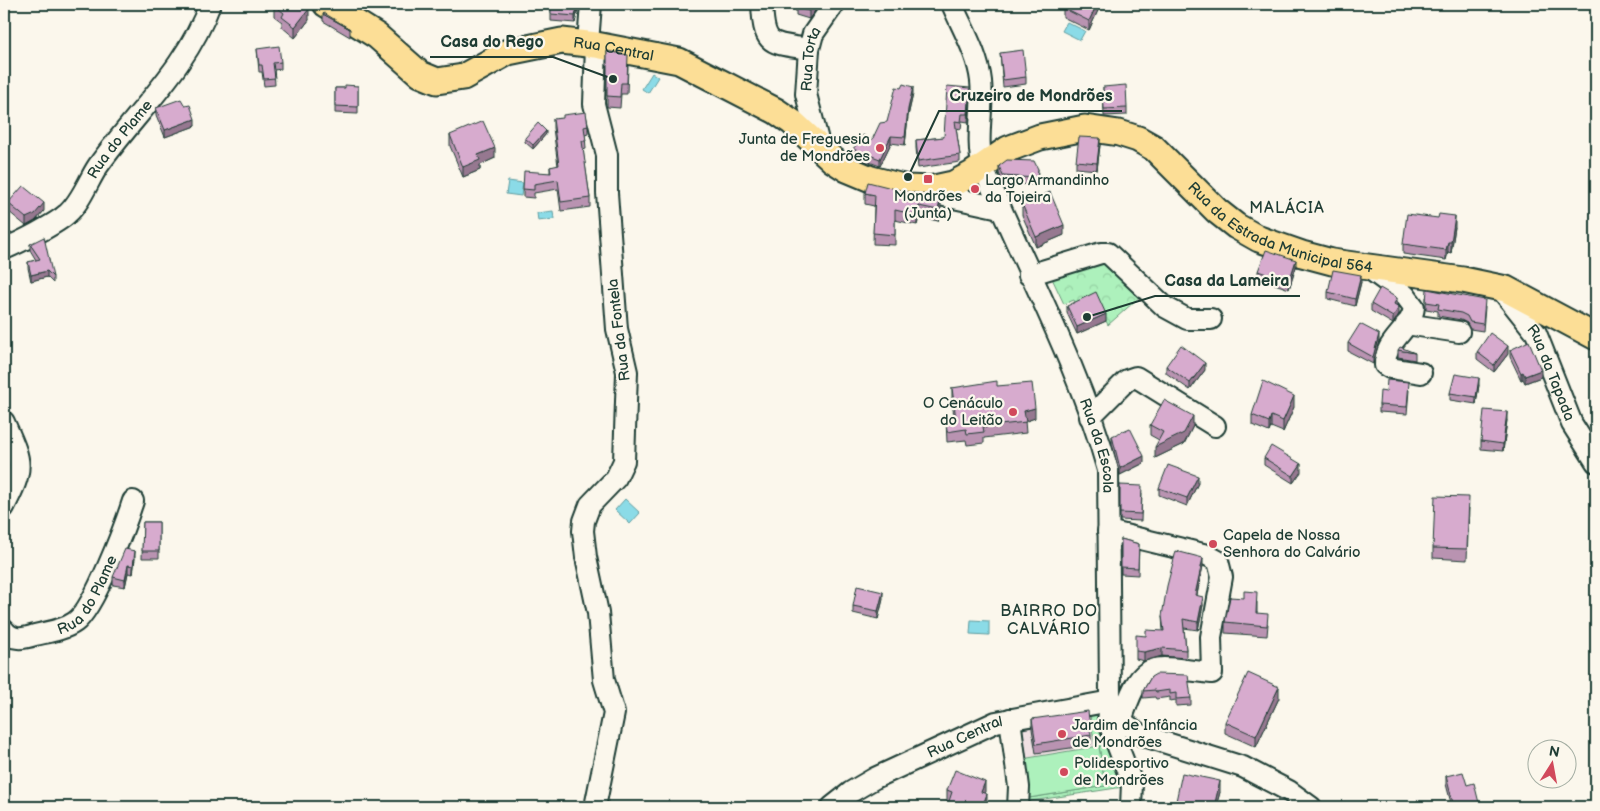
<svg xmlns="http://www.w3.org/2000/svg" width="1600" height="811" font-family="'Balsamiq Sans',sans-serif">
	<style>
		.built { fill: #f0e0e3 }
		.grass { fill: url(#grass-tufts); stroke: #669778 }
		.park { fill: url(#park-crowns); stroke: #669778 }
		.garden { fill: #adf1bc; stroke: #669778 }
		.water { fill: #8bdbe7; stroke: #609c9f }
		.lines { fill: none; stroke-linecap: round; stroke-linejoin: round }
		.minor-casing { stroke: #1f3d34; stroke-width: 24 }
		.major-casing { stroke: #1f3d34; stroke-width: 29 }
		.minor { stroke: #fbf7ec; stroke-width: 20 }
		.major { stroke: #fcde96; stroke-width: 25 }
		.wall { fill: #b993b1; stroke: #1f3d34 }
		.shaded-wall { fill: #967890; stroke: #1f3d34 }
		.building { fill: #d7abce; stroke: #1f3d34 }
		.poi-dot { fill: #d1495b; stroke: #fbf7ec; stroke-width: 2 }
		.labels { text-anchor: middle; dominant-baseline: central; stroke-width: 4.5; stroke-linejoin: round; paint-order: stroke }
		.street-label { font-size: 15px; fill: #1f3d34; stroke: #fbf7ec }
		.poi-label { font-size: 15px; fill: #1f3d34; stroke: #fbf7ec; text-anchor: start }
		.neighbourhood-label { font-size: 16px; letter-spacing: 1px; fill: #1f3d34; stroke: #fbf7ec }
		.leader { fill: none; stroke: #1f3d34; stroke-width: 2 }
		.callout-dot { fill: #1f3d34; stroke: #fbf7ec; stroke-width: 2 }
		.callout-label { font-size: 16px; text-anchor: middle; font-weight: bold; fill: #1f3d34; stroke: #fbf7ec; stroke-width: 4.5; stroke-linejoin: round; paint-order: stroke }
	</style>
	<defs>
		<pattern id="grass-tufts" width="24" height="20" patternUnits="userSpaceOnUse" patternTransform="scale(1.25)"><rect width="24" height="20" fill="#adf1bc"/><path d="M3 7l-1-3M5 7V3M7 7l1-3M15 17l-1-3M17 17v-4M19 17l1-3" fill="none" stroke="#94d0a2"/></pattern>
		<pattern id="park-crowns" width="20" height="18" patternUnits="userSpaceOnUse" patternTransform="scale(1.25)"><rect width="20" height="18" fill="#adf1bc"/><path d="M2 6a3 3 0 1 1 6 0M12 15a3 3 0 1 1 6 0" fill="none" stroke="#94d0a2"/></pattern>
	</defs>
	<rect width="100%" height="100%" fill="#fbf7ec"/>
	<filter id="ink" filterUnits="userSpaceOnUse"><feTurbulence type="fractalNoise" baseFrequency=".02" numOctaves="2"/><feDisplacementMap in="SourceGraphic" scale="10" xChannelSelector="R" yChannelSelector="G"/><feConvolveMatrix kernelMatrix="1 2 1 2 8 2 1 2 1" color-interpolation-filters="sRGB"/></filter>
	<g filter="url(#ink)">
		<path class="built" d="M1097,706L1112,744L1019,759L1015,722Z"/>
		<path class="grass" d="M1112,744L1123,787L1025,802L1022,759L1029,798L1105,786L1099,746Z"/>
		<path class="park" d="M1105,256L1143,294L1108,325L1096,300L1078,308L1074,300L1064,304L1050,274Z
			M1096,708L1110,744L1095,747L1089,709Z"/>
		<path class="garden" d="M1099,746L1105,786L1029,798L1022,759Z"/>
		<path class="water" d="M1067,22L1085,31L1080,40L1062,31Z
			M652,73L658,77L648,93L642,89Z
			M508,181L523,183L521,196L506,194Z
			M553,211L554,219L538,221L537,213Z
			M625,499L640,513L630,524L615,510Z
			M971,620L989,621V635L970,634Z"/>
		<g class="lines">
			<defs>
				<g id="minor">
					<path d="M762,4C764,46 769,43 809,49"/>
					<path id="s1" d="M952,4C962,28 978,54 981,81C984,108 975,140 983,167C1025,268 1078,364 1108,470L1110,695L1113,709L1121,721L1141,735L1243,767L1289,791L1311,807"/>
					<path d="M588,43L591,4"/>
					<path id="s2" d="M820,148L806,94L809,49L813,34L834,4"/>
					<path d="M926,192L1000,208"/>
					<path id="s3" d="M4,249C19,243 56,224 67,214C81,202 88,181 98,166C137,111 187,68 210,4"/>
					<path d="M1367,267L1405,295L1414,307C1412,330 1384,340 1385,365L1390,368L1421,373"/>
					<path d="M1029,275L1101,253H1108L1165,307L1187,319H1211"/>
					<path id="s4" d="M1500,288L1536,333L1572,424L1596,462"/>
					<path d="M1406,324L1459,332"/>
					<path d="M1090,417L1127,380L1136,377L1215,426"/>
					<path d="M4,422C22,463 25,466 4,507"/>
					<path d="M1108,531L1207,555L1218,561L1222,577L1211,637L1212,673C1150,667 1143,655 1121,721"/>
					<path id="s5" d="M4,630C12,641 23,639 35,635C48,632 64,630 75,622C94,609 125,526 133,501"/>
					<path d="M1110,706L1108,721L1132,783L1131,807"/>
					<path d="M1010,719L1019,787L1018,807"/>
					<path d="M595,807L614,713L604,680L598,613L586,557L583,531L584,521L590,505L616,478L624,461L627,372L617,329L607,193V155L594,104L596,45"/>
					<path id="s6" d="M832,807L851,792L875,778L996,722L1111,701"/>
				</g>
				<g id="major">
					<path id="s7" d="M326,4L377,36L420,74L437,81L463,77L508,52L562,41L596,45L679,61L776,111L792,122L833,160L847,169L871,179L907,188L930,189L953,184L972,174L1008,149L1040,137L1085,128L1119,133L1138,139L1154,148L1217,211L1236,226L1259,239L1302,254L1332,262L1463,280L1506,289L1596,337"/>
				</g>
			</defs>
			<use href="#minor" class="minor-casing"/>
			<use href="#major" class="major-casing"/>
			<use href="#minor" class="minor"/>
			<use href="#major" class="major"/>
		</g>
		<path class="wall" d="M273,4H303V5L309,20L295,38L282,27V22L274,16V8L273,7Z
			M353,4H370L365,11Z
			M551,4H579L575,23L551,21Z
			M797,4H820L809,19L796,15V8Z
			M1065,4H1101L1089,30L1063,17V8Z
			M323,14L350,29V37L323,21Z
			M257,49L281,62V69L274,70L275,85L264,86L262,72H259Z
			M607,51L628,66L627,94H621L620,108L607,107Z
			M1000,53L1026,77V84L1003,87Z
			M358,86V114L335,113V88H345Z
			M1103,87L1127,108V115L1104,116Z
			M970,88L968,122L962,121L961,129L956,128L960,155V162L918,168L916,148V140L944,137Z
			M913,94L908,116L905,145L891,143L880,166L853,156V149L872,140Z
			M185,106L195,126L165,137L156,115V108Z
			M553,119L588,126V134L585,135L586,149L583,150L590,198V207L561,211L558,189L534,193V198L523,197V189L550,173V167L558,166L553,128Z
			M546,134L533,149L525,142V138Z
			M450,135L495,158L480,165V170L463,177L450,146Z
			M1100,145L1097,170L1076,168V161Z
			M999,166L1038,169L1037,185L1003,183L999,173Z
			M865,193L941,207L938,221L919,217L917,225L895,220V245L873,244L874,206L865,204Z
			M8,203L44,211L35,221L26,226L8,211Z
			M1022,204L1064,235L1036,247L1022,215Z
			M1455,227L1451,253L1448,252L1446,260L1403,254V244Z
			M30,244L53,277V283L47,277L31,281L28,268V262L36,260L30,250Z
			M1296,267L1289,289L1258,278V271Z
			M1361,282L1355,306L1328,299V292Z
			M1426,297L1485,307L1483,331L1470,329L1467,323L1461,320L1438,316V311L1426,309Z
			M1371,304L1397,305L1399,314L1393,324L1371,311Z
			M1067,306L1106,321L1077,334L1067,313Z
			M1379,341L1373,364L1348,351V343Z
			M1398,350L1415,353V360L1398,357Z
			M1510,350L1541,377L1525,383L1523,379L1521,380L1510,357Z
			M1477,352L1508,354L1494,372L1477,359Z
			M1166,366L1205,370L1190,390L1166,373Z
			M1479,385L1476,404L1450,400V393Z
			M997,386L1035,418L1025,421L1026,433L984,438V443L967,445L966,440L947,442L946,420L954,419L952,398V388Z
			M1409,390L1407,414L1379,412V405L1386,392Z
			M1294,407L1283,432L1271,427L1269,432L1252,425V415Z
			M1507,420L1503,451L1481,449V441Z
			M1150,425L1193,426L1184,444L1155,458L1159,440L1150,435Z
			M1112,436L1144,463L1120,475L1112,444Z
			M1264,458L1301,472L1293,483L1264,465Z
			M1198,483L1187,506L1159,495V488Z
			M1120,485L1142,493L1141,521L1120,520Z
			M1469,508L1467,560L1433,558V548Z
			M143,522H159V558H142Z
			M1121,539L1139,544L1138,575L1121,574Z
			M135,558L133,574L128,573L125,587L113,585V577Z
			M1203,566L1197,595L1203,605L1198,630L1184,628L1186,650V658L1162,656L1144,661L1136,659V651L1146,636L1163,631L1162,616Z
			M883,599L878,619L853,613V606Z
			M1257,602V613L1268,624L1267,636L1225,633V622Z
			M1151,677L1191,698V705L1176,706V700L1170,701V697L1156,699L1155,697L1143,698V691Z
			M1279,698L1256,747L1225,733V722Z
			M1032,719L1091,735V745L1036,753L1032,729Z
			M1446,776L1467,785L1480,807H1452L1446,784Z
			M947,790L985,792L987,805L986,807H947L949,802L947,801Z
			M1220,792L1216,807H1176V801Z"/>
		<path class="shaded-wall" d="M365,4H370L365,11Z
			M578,4H579L575,23V16Z
			M815,4H820L809,19V11Z
			M1097,4H1101L1089,30V21Z
			M309,9V20L295,38V27Z
			M913,87V94L908,116L905,145L908,109Z
			M195,119V126L165,137V130Z
			M546,131V134L533,149V145Z
			M891,136V143L880,166V159Z
			M1100,138V145L1097,170V163Z
			M495,148V158L480,165V170L463,177V167L478,155Z
			M941,197V207L938,221V210Z
			M44,203V211L35,221L26,226V218Z
			M919,206V217L917,225V215Z
			M1455,216V227L1451,253V242Z
			M1064,225V235L1036,247V237Z
			M1448,242V252L1446,260V250Z
			M1296,260V267L1289,289V282Z
			M47,271V277L31,281V275Z
			M1361,275V282L1355,306V299Z
			M1397,298V305L1394,311V304Z
			M1399,307V314L1393,324V317Z
			M1106,314V321L1077,334V327Z
			M1379,334V341L1373,364V357Z
			M1508,346V354L1494,372V365Z
			M1205,363V370L1190,390V383Z
			M1541,370V377L1525,383V376Z
			M1523,372V379L1521,380V373Z
			M1479,378V385L1476,404V397Z
			M1294,396V407L1283,432V421Z
			M1035,408V418L1024,422V411Z
			M1507,412V420L1503,451V444Z
			M1193,416V426L1184,444L1155,458V447Z
			M1271,416V427L1269,432V422Z
			M1144,456V463L1120,475V468Z
			M1301,464V472L1293,483V476Z
			M1198,476V483L1187,506V498Z
			M135,551V558L133,574V566Z
			M1203,558V566L1195,603V595Z
			M128,565V573L125,587V580Z
			M883,592V599L878,619V611Z
			M1203,597V605L1198,630V622Z
			M1162,648V656L1144,661V652Z
			M1279,687V698L1256,747V736Z
			M1220,781V792L1216,807H1214Z
			M985,782V792L981,802V792Z
			M987,794V805L986,807H982Z"/>
		<path class="building" d="M275,4H301L309,9L295,27L282,17L284,13L274,5Z
			M551,4H578L575,16L551,14Z
			M797,4H815L809,11L796,8Z
			M1065,4H1097L1089,21L1063,8Z
			M324,13L350,29L323,14Z
			M279,46L281,62L273,63L275,78L264,79L262,65H259L257,49Z
			M1023,50L1026,77L1003,80L1000,53Z
			M607,51L628,55L627,83H621L620,97L607,96Z
			M903,84L913,87L908,109L905,137L891,136L880,159L853,149L863,135L872,140L880,123L887,122L896,87L901,88Z
			M345,85L358,86V107L335,106V88H345Z
			M1126,85L1127,108L1104,109L1103,87Z
			M947,86L970,88L968,114H962L961,122L955,121L960,155L918,161L916,140L944,137Z
			M181,99L185,106L190,105L195,119L165,130L156,108Z
			M586,112L588,126L584,127L586,141H582L590,198L561,202L558,180L534,184V190L523,189L524,171L551,173L550,167L559,165L553,119L563,118V115Z
			M483,121L495,148L478,155L480,160L463,167L450,135Z
			M538,123L546,131L533,145L525,138Z
			M1079,137L1100,138L1097,163L1076,161Z
			M1007,160L1034,161L1038,169L1037,178L1003,176L999,166Z
			M868,182L904,191L941,197L938,210L919,206L917,215L895,210V235L873,233L875,195L865,193Z
			M23,186L44,203L35,214L26,218L8,203Z
			M1050,192L1064,225L1036,237L1022,204Z
			M1407,214L1438,218L1439,214L1455,216L1451,242H1448L1446,250L1403,244Z
			M44,237L53,277L47,271L31,275L28,262L40,259L30,244Z
			M1266,250L1296,260L1289,282L1258,271Z
			M1333,270L1361,275L1355,299L1328,292Z
			M1380,288L1397,298L1394,304L1399,307L1393,317L1371,304Z
			M1427,289L1485,300L1483,324L1470,322L1467,316L1461,313L1438,309L1439,304L1426,302Z
			M1096,292L1106,314L1077,327L1067,306Z
			M1360,324L1379,334L1373,357L1348,343Z
			M1490,333L1508,346L1494,365L1477,352Z
			M1529,341L1541,370L1525,376L1523,372L1521,373L1510,350Z
			M1181,345L1205,363L1190,383L1166,366Z
			M1400,347L1415,353L1398,350Z
			M1455,374L1479,378L1476,397L1450,393Z
			M1387,380L1409,382L1407,407L1379,405L1380,391L1386,392Z
			M997,381V386L1032,383L1035,408L1024,411L1026,422L983,427L984,432L967,434L966,429L947,432L946,420L956,419L952,388Z
			M1263,381L1294,396L1283,421L1271,416L1269,422L1252,415Z
			M1164,400L1193,416L1184,433L1155,447L1163,432L1150,425Z
			M1484,410L1507,412L1503,444L1481,441Z
			M1130,428L1144,456L1120,468L1112,436Z
			M1271,446L1301,464L1293,476L1264,458Z
			M1168,465L1198,476L1187,498L1159,488Z
			M1120,485L1142,486L1141,514L1120,513Z
			M1435,496L1469,497L1467,549L1433,548Z
			M143,522H159V551H142Z
			M1121,539L1139,544L1138,568L1121,567Z
			M125,549L135,551L133,566L128,565L125,580L113,577Z
			M1176,551L1203,558L1195,595L1203,597L1198,622L1183,619L1186,650L1162,648L1144,652L1136,651V635L1146,636V630L1164,631L1162,616L1167,586Z
			M857,586L883,592L878,611L853,606Z
			M1244,591L1257,592L1256,613L1268,614L1267,626L1225,622L1230,597L1244,598Z
			M1248,673L1279,687L1256,736L1225,722Z
			M1156,674L1188,675L1191,698L1176,699V693L1170,694V690L1156,692L1155,690L1143,691L1151,677Z
			M1088,711L1091,735L1036,744L1032,719Z
			M955,770L985,782L981,792L987,794L982,807H947L952,792L947,790Z
			M1463,772L1467,785L1474,783L1480,807H1454L1446,776Z
			M1182,773L1220,781L1214,807H1203L1176,801Z"/>
	</g>
	<g class="poi-dot">
		<circle cx="880" cy="148" r="5"/>
		<rect x="923" y="174" width="10" height="10" rx="2.5"/>
		<circle cx="975" cy="189" r="5"/>
		<circle cx="1013" cy="412" r="5"/>
		<circle cx="1213" cy="544" r="5"/>
		<circle cx="1062" cy="734" r="5"/>
		<circle cx="1064" cy="772" r="5"/>
	</g>
	<g class="labels">
		<g class="street-label">
			<text stroke="none"><textPath href="#s7" startOffset="321">Rua Central</textPath></text>
			<text stroke="none"><textPath href="#s2" startOffset="91">Rua Torta</textPath></text>
			<text stroke="none"><textPath href="#s3" startOffset="164">Rua do Plame</textPath></text>
			<text stroke="none"><textPath href="#s7" startOffset="1071">Rua da Estrada Municipal 564</textPath></text>
			<text transform="translate(619 330) rotate(-97)">Rua da Fontela</text>
			<text stroke="none"><textPath href="#s4" startOffset="100">Rua da Tapada</textPath></text>
			<text stroke="none"><textPath href="#s1" startOffset="471">Rua da Escola</textPath></text>
			<text stroke="none"><textPath href="#s5" startOffset="105">Rua do Plame</textPath></text>
			<text stroke="none"><textPath href="#s6" startOffset="151">Rua Central</textPath></text>
		</g>
		<g class="poi-label">
			<text x="870" y="139" text-anchor="end">Junta de Freguesia<tspan x="870" dy="17">de Mondrões</tspan></text>
			<text x="985" y="180">Largo Armandinho<tspan x="985" dy="17">da Tojeira</tspan></text>
			<text x="928" y="196" text-anchor="middle">Mondrões<tspan x="928" dy="17">(Junta)</tspan></text>
			<text x="1003" y="403" text-anchor="end">O Cenáculo<tspan x="1003" dy="17">do Leitão</tspan></text>
			<text x="1223" y="535">Capela de Nossa<tspan x="1223" dy="17">Senhora do Calvário</tspan></text>
			<text x="1072" y="725">Jardim de Infância<tspan x="1072" dy="17">de Mondrões</tspan></text>
			<text x="1074" y="763">Polidesportivo<tspan x="1074" dy="17">de Mondrões</tspan></text>
		</g>
		<g class="neighbourhood-label">
			<text x="1287" y="208">MALÁCIA</text>
			<text x="1049" y="611">BAIRRO DO<tspan x="1049" dy="18">CALVÁRIO</tspan></text>
		</g>
	</g>
	<path class="leader" d="M613 79L553 57H430M908 177L939 111H1122M1087 317L1155 296H1300"/>
	<g class="callout-dot">
		<circle cx="613" cy="79" r="5"/>
		<circle cx="908" cy="177" r="5"/>
		<circle cx="1087" cy="317" r="5"/>
	</g>
	<g class="callout-label">
		<text x="492" y="47">Casa do Rego</text>
		<text x="1031" y="101">Cruzeiro de Mondrões</text>
		<text x="1227" y="286">Casa da Lameira</text>
	</g>
	<rect width="1600" height="811" fill="none" stroke="#fbf7ec" stroke-width="20"/>
	<rect x="10" y="10" width="1580" height="791" fill="none" stroke="#1f3d34" stroke-width="2" filter="url(#ink)"/>
	<g transform="translate(1552 764) rotate(11)"><circle r="24" fill="#fbf7ec" stroke="#a3ada2"/>
	<path d="M0-4L9 19L0 12L-9 19Z" fill="#d1495b"/>
	<text y="-8" font-size="14" font-weight="bold" text-anchor="middle" fill="#1f3d34">N</text>
	</g>
</svg>
